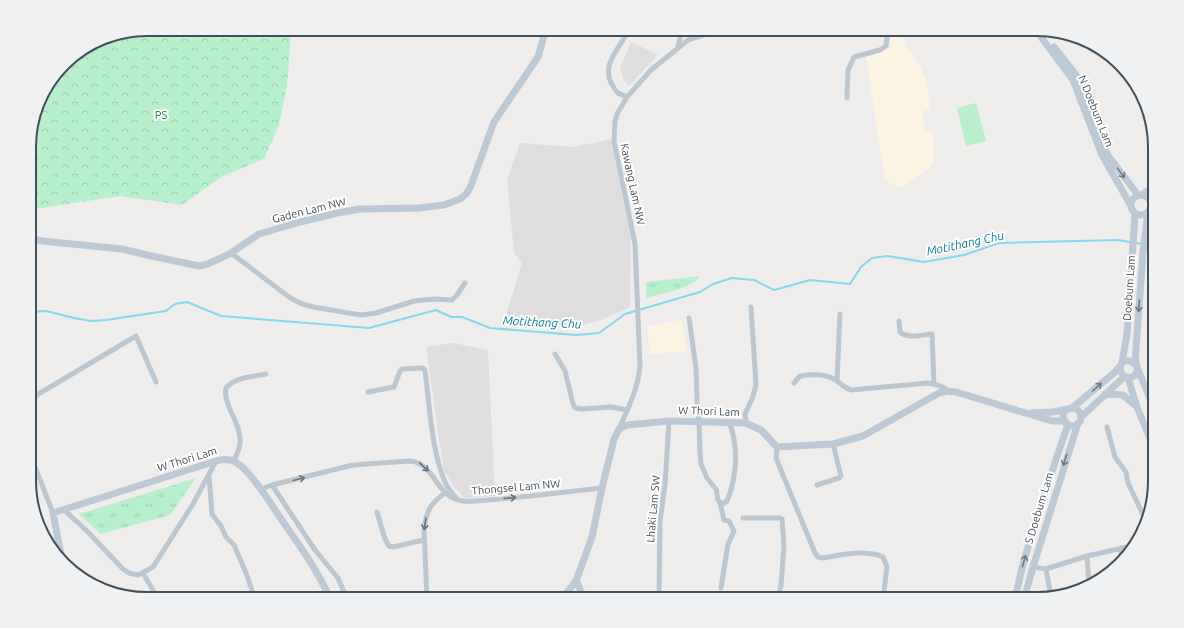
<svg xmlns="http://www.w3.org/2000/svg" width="1184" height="628" font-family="Ubuntu,sans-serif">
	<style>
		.commercial { fill: #fcf4e3 }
		.education { fill: #e0ddde }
		.grass { fill: url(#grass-tufts) }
		.forest { fill: url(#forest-crowns) }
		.pitch { fill: #b8efcd }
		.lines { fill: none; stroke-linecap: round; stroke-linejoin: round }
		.stream { stroke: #84d7ed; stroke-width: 2 }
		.minor { stroke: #bcc7cf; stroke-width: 5 }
		.secondary { stroke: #bec9d6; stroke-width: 7 }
		.oneway { stroke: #6f7a85 }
		.oneway2 { stroke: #68747c }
		.labels { text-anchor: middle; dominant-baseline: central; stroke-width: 4; stroke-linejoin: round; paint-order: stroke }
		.street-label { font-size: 11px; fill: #445059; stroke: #fff }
		.park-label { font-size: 11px; fill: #157b47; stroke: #fff }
		.water-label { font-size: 12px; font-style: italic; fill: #0a81a0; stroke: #fff }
		.rim { fill: none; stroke: #445059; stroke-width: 2 }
	</style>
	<defs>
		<pattern id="grass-tufts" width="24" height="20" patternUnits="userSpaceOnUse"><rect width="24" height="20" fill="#b8efcd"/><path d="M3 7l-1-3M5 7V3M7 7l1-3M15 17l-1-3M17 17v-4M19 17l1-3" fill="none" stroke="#9fcfb2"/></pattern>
		<pattern id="forest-crowns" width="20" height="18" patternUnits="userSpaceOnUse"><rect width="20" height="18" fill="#b8efcd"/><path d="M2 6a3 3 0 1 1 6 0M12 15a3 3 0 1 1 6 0" fill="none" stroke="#9fcfb2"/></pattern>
	</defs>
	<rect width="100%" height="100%" fill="#efecec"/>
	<path class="commercial" d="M901,32L906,47L920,67L926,79L930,110H923L924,130L933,131L934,161L932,165L902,188L885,181L865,50L891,48L890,33Z
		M681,320L687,351L649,354L648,326Z"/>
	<path class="education" d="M631,42L658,55L629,86L624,80L620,68Z
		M611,139L631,237L630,307L599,321L575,326L506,315L522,263L514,253L507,180L520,143L574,147Z
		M453,343L488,350L495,496L465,498L454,487L444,470L442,459L426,347Z"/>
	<path class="grass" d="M701,276C688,290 663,293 646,298V282Z
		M196,478L170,515L101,534L79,514Z"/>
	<path class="forest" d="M147,29H289L291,35L287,86L279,125L264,159L221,177L182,205L120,196L29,210V139L41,95L69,58L102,38Z"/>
	<path class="pitch" d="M976,103L986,141L966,146L957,108Z"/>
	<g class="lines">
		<path class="stream" d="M1146,245L1154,247
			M30,312L46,311L74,318L91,321L106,320L166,311L175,304L187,302L221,316L369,328L436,310L451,317H462L490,328L576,335L599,333L625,314L700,292L713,284L732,278L754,280L774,290L810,280L850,284L861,267L872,258L888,256L924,262L964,255L999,243L1118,240L1142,244"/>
		<path class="minor" d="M678,47L682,29
			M627,97C623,95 618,94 616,91C614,89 613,85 611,83C601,63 622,46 629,29
			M847,98L848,70L854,57L880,50L886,46L888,29
			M231,253L289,297L300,303L313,307L361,315L376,313L414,301L434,299L452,300L457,295L465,283
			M689,318L696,368L697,401L699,421L700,454L701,464L707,478L716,489L718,500L722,504L727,501C737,477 739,446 729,422
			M899,321L900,332C908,339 921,335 932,334L934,384
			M555,354L565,371L573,404L575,408L582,409L611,407L627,410
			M837,381L840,314
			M794,383L800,376C812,374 827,373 837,381C842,385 845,388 851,390L928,383L938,385L950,391
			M368,392L394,387L400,371L402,369L423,368L425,371C430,406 431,452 446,484C449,490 454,495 457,499
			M30,399L136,336L156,382
			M746,423L745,414L752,399L756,385L751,307
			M1107,427L1115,457L1126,472L1128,483L1146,521
			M619,429C628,408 638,389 640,366L635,244L614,141L615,121L617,114L627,97L651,70L688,40L722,29
			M777,447L776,458L815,553L818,557L823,558C842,555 865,549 883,557L887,567L883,599
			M30,454L53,513
			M234,461C236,455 240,449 240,443C242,424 222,404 226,388C235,377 252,377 266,374
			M209,476L212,514L221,526L226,537L234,545L246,573L255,599
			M272,485L315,550L338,578L347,599
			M817,485L839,478L841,476L833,444
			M261,489L272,485L353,465L410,461C433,463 435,491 455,499C465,503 478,501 488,500C526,497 564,492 602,488
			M720,503L724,520L729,521L734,531L728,544L721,588
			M63,509L87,531L123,569L129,573L138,575L153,567L193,504L216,461
			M377,512L385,539L389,546L393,547L424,540
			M743,518H780L782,519L784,546L781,586L777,599
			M1121,548V557
			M1087,556L1089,584
			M1033,567L1046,569L1087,556L1132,546
			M1046,569L1051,597
			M143,573L158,599
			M427,599L424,530C426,511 430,504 445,493
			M659,599L660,521L665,485L669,421"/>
		<path class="secondary" d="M1035,29L1073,80L1102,155L1131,206
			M1054,47L1076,75L1107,154L1138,195
			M1131 205a10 10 0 1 1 20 0a10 10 0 1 1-20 0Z
			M1141,195L1154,187
			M29,238L42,241L122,249L147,255L199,266L208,264L231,253L259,234L300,222L337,213L360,209L419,208L444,205L460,199L466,194L470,188L494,122L538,57L546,29
			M1122,363L1127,334L1135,214
			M1135,364L1130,361C1125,360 1121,362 1120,368C1121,378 1134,382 1137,371C1138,368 1136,365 1136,362C1135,358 1136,354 1136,349L1143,253L1148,213
			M1137,367L1155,411
			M1128,378L1137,407L1155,451
			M1105,394L1123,395L1136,406
			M1072,408L1115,372L1120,366
			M1063 417a9 9 0 1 1 18 0a9 9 0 1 1-18 0Z
			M1032,413L1053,412L1068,409
			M1081,417L1124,377
			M62,560L53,513L216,461C223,459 230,458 237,463C250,471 268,499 277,513C296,541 317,568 330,599
			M576,581L581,591L583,599
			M562,599L576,581L592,537L602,488L614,439L619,429L627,425L669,421L746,423L761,430L777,447L833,444L863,436L939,393L947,391L956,392L1042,418L1053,421H1065
			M1015,599L1022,568L1037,516L1068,424
			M1024,599L1033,567L1078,423"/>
	</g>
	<defs><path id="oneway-shaft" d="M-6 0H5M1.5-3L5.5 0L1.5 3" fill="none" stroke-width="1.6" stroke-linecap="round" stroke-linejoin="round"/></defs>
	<g class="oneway">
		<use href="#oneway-shaft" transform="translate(1121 173) rotate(55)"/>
		<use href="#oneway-shaft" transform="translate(1139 306) rotate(94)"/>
		<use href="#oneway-shaft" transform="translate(1097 387) rotate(-42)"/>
		<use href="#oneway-shaft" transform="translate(1065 460) rotate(107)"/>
		<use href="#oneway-shaft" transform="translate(1024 561) rotate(-74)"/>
	</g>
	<g class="oneway2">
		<use href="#oneway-shaft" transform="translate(424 467) rotate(44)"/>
		<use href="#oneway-shaft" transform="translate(299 479) rotate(-14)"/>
		<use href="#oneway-shaft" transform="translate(510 498) rotate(-5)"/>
		<use href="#oneway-shaft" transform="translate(425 524) rotate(98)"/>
	</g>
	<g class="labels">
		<g class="street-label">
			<text transform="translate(1096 111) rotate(68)">N Doebum Lam</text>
			<text transform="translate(633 184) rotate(78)">Kawang Lam NW</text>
			<text transform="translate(309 210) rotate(-14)">Gaden Lam NW</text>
			<text transform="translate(1129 288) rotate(-86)">Doebum Lam</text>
			<text transform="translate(709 411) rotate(2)">W Thori Lam</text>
			<text transform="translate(187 459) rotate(-17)">W Thori Lam</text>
			<text transform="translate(516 487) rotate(-5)">Thongsel Lam NW</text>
			<text transform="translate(1039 508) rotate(-73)">S Doebum Lam</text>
			<text transform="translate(653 509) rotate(-85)">Lhaki Lam SW</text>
		</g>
		<g class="park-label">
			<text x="161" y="115">PS</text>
		</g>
		<g class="water-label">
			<text transform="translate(965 243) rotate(-12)">Motithang Chu</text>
			<text transform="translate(542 322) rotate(3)">Motithang Chu</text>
		</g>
	</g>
	<path d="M0 0H1184V628H0ZM147 36H1037A111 111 0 0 1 1148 147V481A111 111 0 0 1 1037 592H147A111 111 0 0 1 36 481V147A111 111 0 0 1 147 36Z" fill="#f0f1f2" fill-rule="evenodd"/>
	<path class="rim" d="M147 36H1037A111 111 0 0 1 1148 147V481A111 111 0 0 1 1037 592H147A111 111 0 0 1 36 481V147A111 111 0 0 1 147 36Z"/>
</svg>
